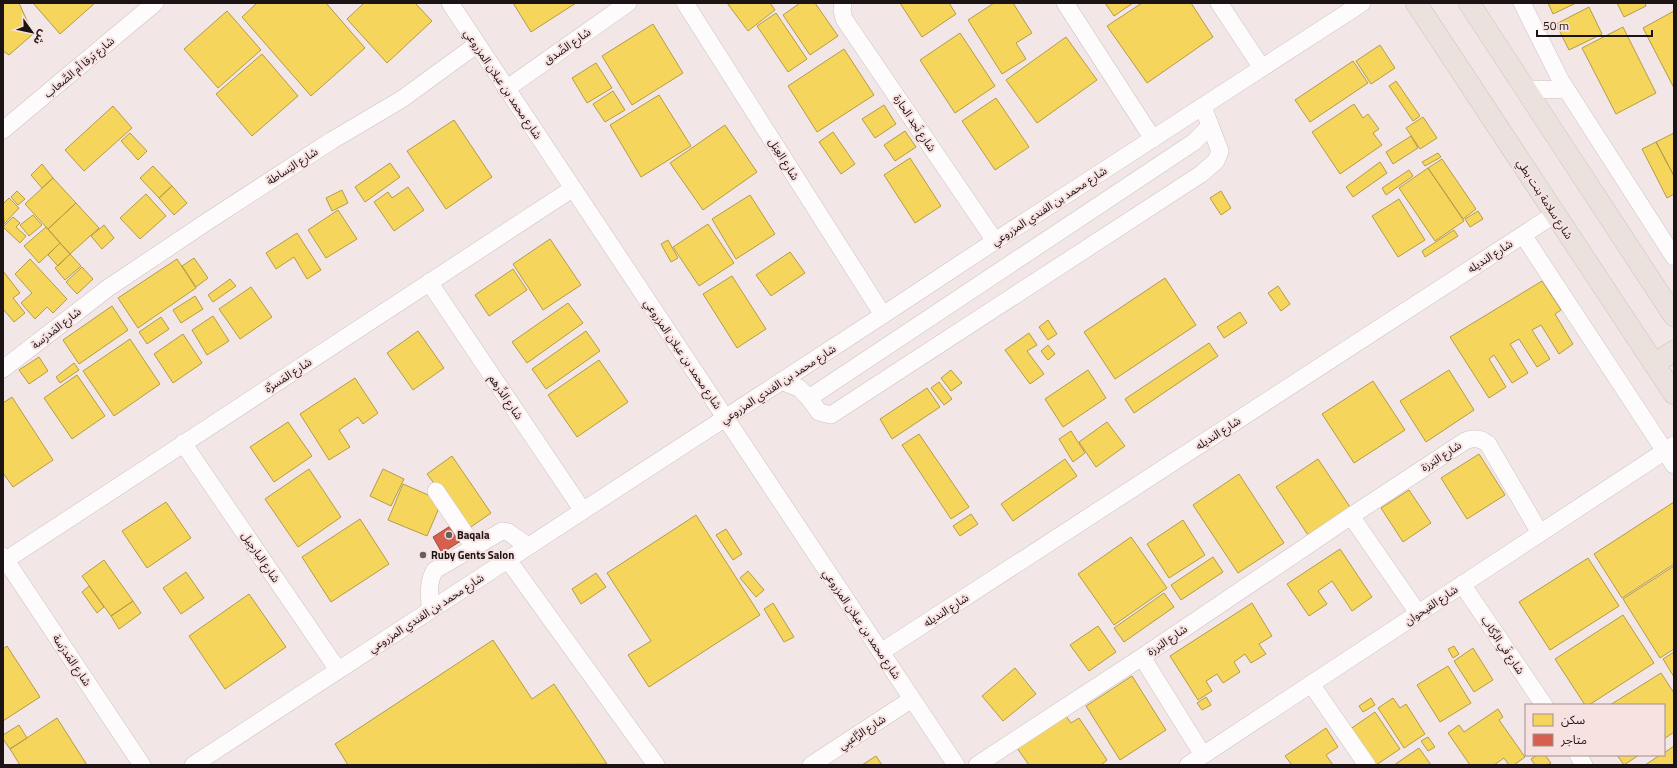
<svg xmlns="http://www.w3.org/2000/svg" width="1677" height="768" font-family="'Titillium Web','Noto Sans Arabic',sans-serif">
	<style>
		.homes { fill: #f6d55c; stroke: #b59b46 }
		.shops { fill: #d6604d; stroke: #9e493c }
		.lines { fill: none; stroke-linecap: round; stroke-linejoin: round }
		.minor-casing { stroke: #ccc3c2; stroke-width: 18 }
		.major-casing { stroke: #c8c3c3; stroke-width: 22 }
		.minor { stroke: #fdfbfb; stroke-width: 17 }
		.major { stroke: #ebe2dd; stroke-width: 21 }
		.poi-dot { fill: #675e5e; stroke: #f7e2e1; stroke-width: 1.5 }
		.labels { text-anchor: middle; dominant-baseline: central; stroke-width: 4; stroke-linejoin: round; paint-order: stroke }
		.street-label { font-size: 11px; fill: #1c1414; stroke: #f7e2e1 }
		.poi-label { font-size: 11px; font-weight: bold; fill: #1c1414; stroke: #f7e2e1; text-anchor: start }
	</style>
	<rect width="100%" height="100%" fill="#f2e7e6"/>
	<path class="homes" d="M3,3H19L33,34L9,55L3,51Z
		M33,3H95L60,34Z
		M257,3H326L365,48L311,96L242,17Z
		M364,3H415L432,21L387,63L347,19Z
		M513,3H576L531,32Z
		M727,3H770L775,10L748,31Z
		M800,3H815L838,36L810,55L783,15Z
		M900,3H949L956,14L922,37Z
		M994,3H1013L1032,33L1016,43L1026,59L1002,74L968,20Z
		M1105,3H1133L1114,16Z
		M1142,3H1191L1213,37L1147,83L1107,26Z
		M1548,3H1576L1553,14Z
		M1617,3H1645L1646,6L1624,17Z
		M1589,7L1602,34L1569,50L1556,24Z
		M227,11L261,50L218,88L184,49Z
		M1674,11V88L1643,28Z
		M776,13L807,59L788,72L757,26Z
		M653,24L683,73L632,105L602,56Z
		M1623,27L1656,93L1616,114L1582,48Z
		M960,33L995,86L955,113L920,60Z
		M1066,37L1097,80L1037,123L1006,80Z
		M1380,45L1395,68L1371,84L1356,61Z
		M844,49L874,95L817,132L788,86Z
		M262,54L298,96L252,136L216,94Z
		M1353,61L1368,83L1310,122L1295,100Z
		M596,63L612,88L587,103L572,78Z
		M1396,81L1420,116L1413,121L1389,86Z
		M613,91L625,110L605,122L593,104Z
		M659,95L691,146L641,177L610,125Z
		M996,98L1029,147L995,170L962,121Z
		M1354,104L1363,118L1368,114L1379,129L1373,133L1382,145L1340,174L1312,132Z
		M884,105L896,124L875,138L862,119Z
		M113,106L132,128L84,171L65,150Z
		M1423,117L1437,138L1420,149L1406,128Z
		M454,120L492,177L446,209L407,151Z
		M725,125L757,172L703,210L670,163Z
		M905,131L916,147L895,161L884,145Z
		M833,132L855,164L841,174L819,142Z
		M130,133L147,151L138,160L121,141Z
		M1674,133V176L1656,142Z
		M1411,136L1418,148L1393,164L1386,152Z
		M1656,142L1674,176V194L1667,198L1642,149Z
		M1438,153L1441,157L1425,166L1422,162Z
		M910,158L941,206L915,223L884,175Z
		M1442,159L1476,209L1463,219L1428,168Z
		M1380,162L1387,173L1353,197L1346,187Z
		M390,163L400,177L365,202L355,187Z
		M42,164L53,178L42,188L31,175Z
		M153,166L172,186L159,198L140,178Z
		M1428,168L1464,221L1435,241L1399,188Z
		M1409,170L1413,176L1386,195L1382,188Z
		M53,178L76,203L48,229L25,204Z
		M172,186L187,203L174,215L159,198Z
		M408,187L424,210L394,231L374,202L388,192L392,198Z
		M342,190L348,203L332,211L326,198Z
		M17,191L25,199L18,205L11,197Z
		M1221,191L1231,208L1221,215L1210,198Z
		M146,194L166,216L140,239L120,218Z
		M750,195L775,234L736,259L712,219Z
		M9,198L19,208L4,224L3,204Z
		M1399,199L1425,240L1398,257L1372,216Z
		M76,203L99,228L70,254L48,229Z
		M338,210L357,239L326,258L308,230Z
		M1478,211L1483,219L1470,227L1465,219Z
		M33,215L42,225L29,236L20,225Z
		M13,217L20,223L16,227L26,236L20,243L3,227Z
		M708,224L734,263L699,286L673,247Z
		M104,225L114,238L102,249L91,236Z
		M46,227L60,243L39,263L24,246Z
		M1454,230L1458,236L1425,257L1422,251Z
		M297,233L321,270L307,279L294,257L276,269L266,253Z
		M550,239L581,285L543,310L513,264Z
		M668,240L678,258L671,262L661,244Z
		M60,243L70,254L58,266L48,255Z
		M790,252L805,273L771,296L756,275Z
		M70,254L81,266L65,280L55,268Z
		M194,258L208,278L196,287L182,266Z
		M30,259L67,299L53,313L47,307L35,319L21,303L32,293L15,274Z
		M177,259L196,288L138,328L118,298Z
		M82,267L93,279L77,294L66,282Z
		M513,269L527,290L489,316L475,295Z
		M3,271L20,293L13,298L25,313L14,322L3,309Z
		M732,276L766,329L737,348L703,294Z
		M1165,278L1196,325L1115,379L1084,332Z
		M230,279L236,286L213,302L208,295Z
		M1542,281L1561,310L1555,314L1573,344L1559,354L1541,325L1532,330L1550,359L1537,367L1519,339L1510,344L1528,373L1512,383L1494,355L1489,359L1506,387L1489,398L1450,337Z
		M1278,286L1290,304L1281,311L1268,293Z
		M251,287L272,317L240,339L219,309Z
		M195,296L203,309L181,323L173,310Z
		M568,303L583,323L527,363L512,342Z
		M112,306L128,330L79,364L63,340Z
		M1240,312L1247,323L1224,338L1217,327Z
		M213,316L229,341L207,355L192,330Z
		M161,317L169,329L147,344L139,332Z
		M1048,320L1057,334L1048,340L1039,327Z
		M418,331L444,368L413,390L387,353Z
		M586,331L600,351L546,389L532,369Z
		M1029,333L1037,345L1027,351L1044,374L1030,384L1005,350Z
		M183,334L202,363L173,383L154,354Z
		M130,339L160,384L114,416L83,371Z
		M1209,343L1218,356L1134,413L1125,399Z
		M1048,345L1055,354L1048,360L1041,351Z
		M39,357L48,371L29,384L19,370Z
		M599,360L628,402L577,437L548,395Z
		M74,363L79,370L60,383L56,377Z
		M951,370L962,383L951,391L941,378Z
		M1088,370L1106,398L1063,427L1045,399Z
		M1449,370L1474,410L1426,442L1400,401Z
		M77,375L105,416L72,439L44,398Z
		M355,378L378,413L363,424L358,417L339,430L350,447L329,460L300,414Z
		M1373,381L1405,430L1354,463L1322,414Z
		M939,382L952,399L944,405L931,388Z
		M927,388L940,407L892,439L880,419Z
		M12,397L53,460L13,487L3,473V403Z
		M288,422L312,456L274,482L250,447Z
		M1107,422L1125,446L1096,467L1079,442Z
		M1071,431L1085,453L1073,462L1059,439Z
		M919,434L969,507L951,519L902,445Z
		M1479,454L1505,495L1467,519L1441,478Z
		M452,456L491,513L468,529L427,474Z
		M1065,459L1077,476L1013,521L1001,504Z
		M1318,459L1350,507L1308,535L1276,487Z
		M309,469L341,517L298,547L265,499Z
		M383,469L404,479L391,506L370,496Z
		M1239,474L1284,543L1238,573L1193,505Z
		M403,484L442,501L427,536L388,520Z
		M1409,490L1431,523L1403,542L1381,508Z
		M166,502L191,538L147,568L122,531Z
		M1674,502V564L1622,598L1594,554Z
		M971,514L978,524L960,536L953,526Z
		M696,515L760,615L649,687L628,655L651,641L607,573Z
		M360,519L389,564L331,602L302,557Z
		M1183,520L1205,555L1169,578L1147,544Z
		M726,529L742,554L733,560L716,535Z
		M1131,537L1167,588L1114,625L1078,574Z
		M1340,549L1372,597L1352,611L1332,581L1318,591L1327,604L1309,616L1287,584Z
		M1213,557L1223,572L1181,600L1171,585Z
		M1588,558L1619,606L1550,650L1519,602Z
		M104,560L133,601L111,616L82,576Z
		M1674,566V649L1660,658L1623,599Z
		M748,571L764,590L756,597L740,578Z
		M186,572L204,598L181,614L163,588Z
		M596,573L606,587L581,604L572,589Z
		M89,586L104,607L97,613L82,592Z
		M1164,593L1174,607L1124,642L1114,628Z
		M249,594L286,647L225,689L189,636Z
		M133,601L141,613L119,629L111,616Z
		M773,603L794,637L784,642L764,609Z
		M1252,603L1272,636L1259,644L1266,654L1251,663L1245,654L1234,662L1240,672L1223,683L1217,674L1206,681L1212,691L1198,700L1170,656Z
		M1623,615L1654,663L1589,705H1585L1555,659Z
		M1098,626L1116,652L1089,671L1070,645Z
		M493,640L532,699L554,684L607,764L348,765L335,744Z
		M7,646L40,697L3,721V649Z
		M1454,646L1459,654L1453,658L1448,649Z
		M1473,648L1493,680L1474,692L1454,661Z
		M1674,652V677L1663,659Z
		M1448,666L1471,703L1440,722L1417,685Z
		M1015,668L1036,694L1003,721L982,696Z
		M1661,673L1674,693V732L1664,739V705H1610Z
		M1132,676L1166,730L1120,760L1086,706Z
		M1206,697L1211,705L1202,710L1197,703Z
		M1371,698L1375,705L1363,712L1359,706Z
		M1393,698L1400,708L1406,704L1425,734L1404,748L1378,708Z
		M1498,709L1503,717L1499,720L1525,757L1514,765H1509L1504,758L1494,765H1470L1448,733L1459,725L1464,732Z
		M1375,712L1400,749L1376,765H1368L1346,732Z
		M1066,716L1071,723L1079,718L1107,760L1101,765H1029L1017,748Z
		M57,718L87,765H20L10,749Z
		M19,725L27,738L10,749L3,739V735Z
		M1326,728L1338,747L1326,755L1333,765H1292L1285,756Z
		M1428,737L1435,747L1428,751L1421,741Z
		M1674,746V765H1645L1660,755H1664V753Z
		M1419,748L1431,765H1394Z
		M1537,755H1545L1551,763L1547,765H1535L1531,759Z
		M1617,755H1639L1624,765Z
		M876,756L882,765H862Z"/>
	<path class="shops" d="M455,523L464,539L442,553L433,537Z"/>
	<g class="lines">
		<defs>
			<path id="minor" d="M450,3L956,765
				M685,3L883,315
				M843,3L842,10L844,19L995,241
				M1065,3L1153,139
				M1219,3L1262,68
				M1522,3L1561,81L1674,257
				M506,89L628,3
				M1525,89L1566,90
				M3,130L155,3
				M1523,235L1674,465
				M429,282L583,511
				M3,369L108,288L208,221L331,141L402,99L476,45
				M781,381L799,388L809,398L819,412L831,415L1201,174L1216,161L1220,151L1203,107
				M809,398L1194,142L1205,131L1210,124
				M183,443L338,670
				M436,491L474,547
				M1351,516L1418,613
				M3,556L142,765
				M508,560L656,765
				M3,562L572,189
				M1462,584L1544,705
				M430,610C430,596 427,582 435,570L502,531L508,532L528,546
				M881,652L1555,214
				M1142,657L1203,755
				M1311,684L1367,765
				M1578,755L1584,765
				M193,765L883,315L995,241L1362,3
				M811,765L912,699
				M977,765L1142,657L1351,516L1465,441C1474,437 1481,438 1488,444L1540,533
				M1188,765L1674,445"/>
			<path id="major" d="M1416,3L1674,394
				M1469,3L1674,316
				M1654,364L1674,351"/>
		</defs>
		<use href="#minor" class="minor-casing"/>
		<use href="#major" class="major-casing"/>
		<use href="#minor" class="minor"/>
		<use href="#major" class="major"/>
	</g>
	<g class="poi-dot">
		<circle cx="449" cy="535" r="4"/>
		<circle cx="423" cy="555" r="4"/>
	</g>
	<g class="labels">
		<g class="street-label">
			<text transform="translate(567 46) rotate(-35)">شارع الصِّدق</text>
			<text transform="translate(79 67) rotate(-40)">شارع بَرقا أم الصَّعاب</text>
			<text transform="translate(503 84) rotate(56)">شارع محمد بن عبلان المزروعي</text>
			<text transform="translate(915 123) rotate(56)">شارع نَجد الحارة</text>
			<text transform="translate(784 159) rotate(58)">شارع العِبَل</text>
			<text transform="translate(292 166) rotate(-33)">شارع البَساطة</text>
			<text transform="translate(1545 199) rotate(57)">شارع سلامة بنت بطي</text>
			<text transform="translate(1049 206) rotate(-33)">شارع محمد بن الفندي المزروعي</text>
			<text transform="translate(1490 256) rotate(-33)">شارع النديله</text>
			<text transform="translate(56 328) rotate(-38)">شارع المَدرَسة</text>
			<text transform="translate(683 354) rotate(56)">شارع محمد بن عبلان المزروعي</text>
			<text transform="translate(288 375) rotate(-33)">شارع المَسرَّة</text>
			<text transform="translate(778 384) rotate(-33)">شارع محمد بن الفندي المزروعي</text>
			<text transform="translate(506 397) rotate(56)">شارع الدِّرهم</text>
			<text transform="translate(1218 433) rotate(-33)">شارع النديله</text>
			<text transform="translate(1441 456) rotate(-33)">شارع البَرزة</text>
			<text transform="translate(261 557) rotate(56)">شارع البارجِيل</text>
			<text transform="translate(1431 605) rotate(-34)">شارع القيحوان</text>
			<text transform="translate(946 610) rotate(-33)">شارع النديله</text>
			<text transform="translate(426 613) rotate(-33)">شارع محمد بن الفندي المزروعي</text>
			<text transform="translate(862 624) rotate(56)">شارع محمد بن عبلان المزروعي</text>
			<text transform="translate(1167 640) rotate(-34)">شارع البَرزة</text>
			<text transform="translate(1503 645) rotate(56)">شارع فَي الرِّكاب</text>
			<text transform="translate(72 660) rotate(56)">شارع المَدرَسة</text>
			<text transform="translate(862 732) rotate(-33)">شارع الرَّاعبِي</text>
		</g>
		<g class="poi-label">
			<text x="457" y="535">Baqala</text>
			<text x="431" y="555">Ruby Gents Salon</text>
		</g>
	</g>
	<rect width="1677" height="768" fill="none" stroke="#1c1414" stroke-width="8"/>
	<rect x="1525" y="704" width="140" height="52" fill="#f7e2e1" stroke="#9f908f"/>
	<rect x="1533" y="714" width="20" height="12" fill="#f6d55c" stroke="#9f908f"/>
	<text x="1561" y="724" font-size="12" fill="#1c1414">سكن</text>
	<rect x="1533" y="734" width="20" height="12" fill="#d6604d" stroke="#9f908f"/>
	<text x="1561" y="744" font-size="12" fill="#1c1414">متاجر</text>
	<g transform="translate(32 32) rotate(123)" stroke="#f7e2e1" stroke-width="3" paint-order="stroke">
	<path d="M0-3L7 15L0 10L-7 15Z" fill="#1c1414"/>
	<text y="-6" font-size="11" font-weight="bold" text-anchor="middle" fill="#1c1414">ش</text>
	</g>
	<path d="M1537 30v6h115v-6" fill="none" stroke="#1c1414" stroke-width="2"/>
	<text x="1543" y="30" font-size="12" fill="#1c1414" stroke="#f7e2e1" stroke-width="3" paint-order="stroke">50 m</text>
</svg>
